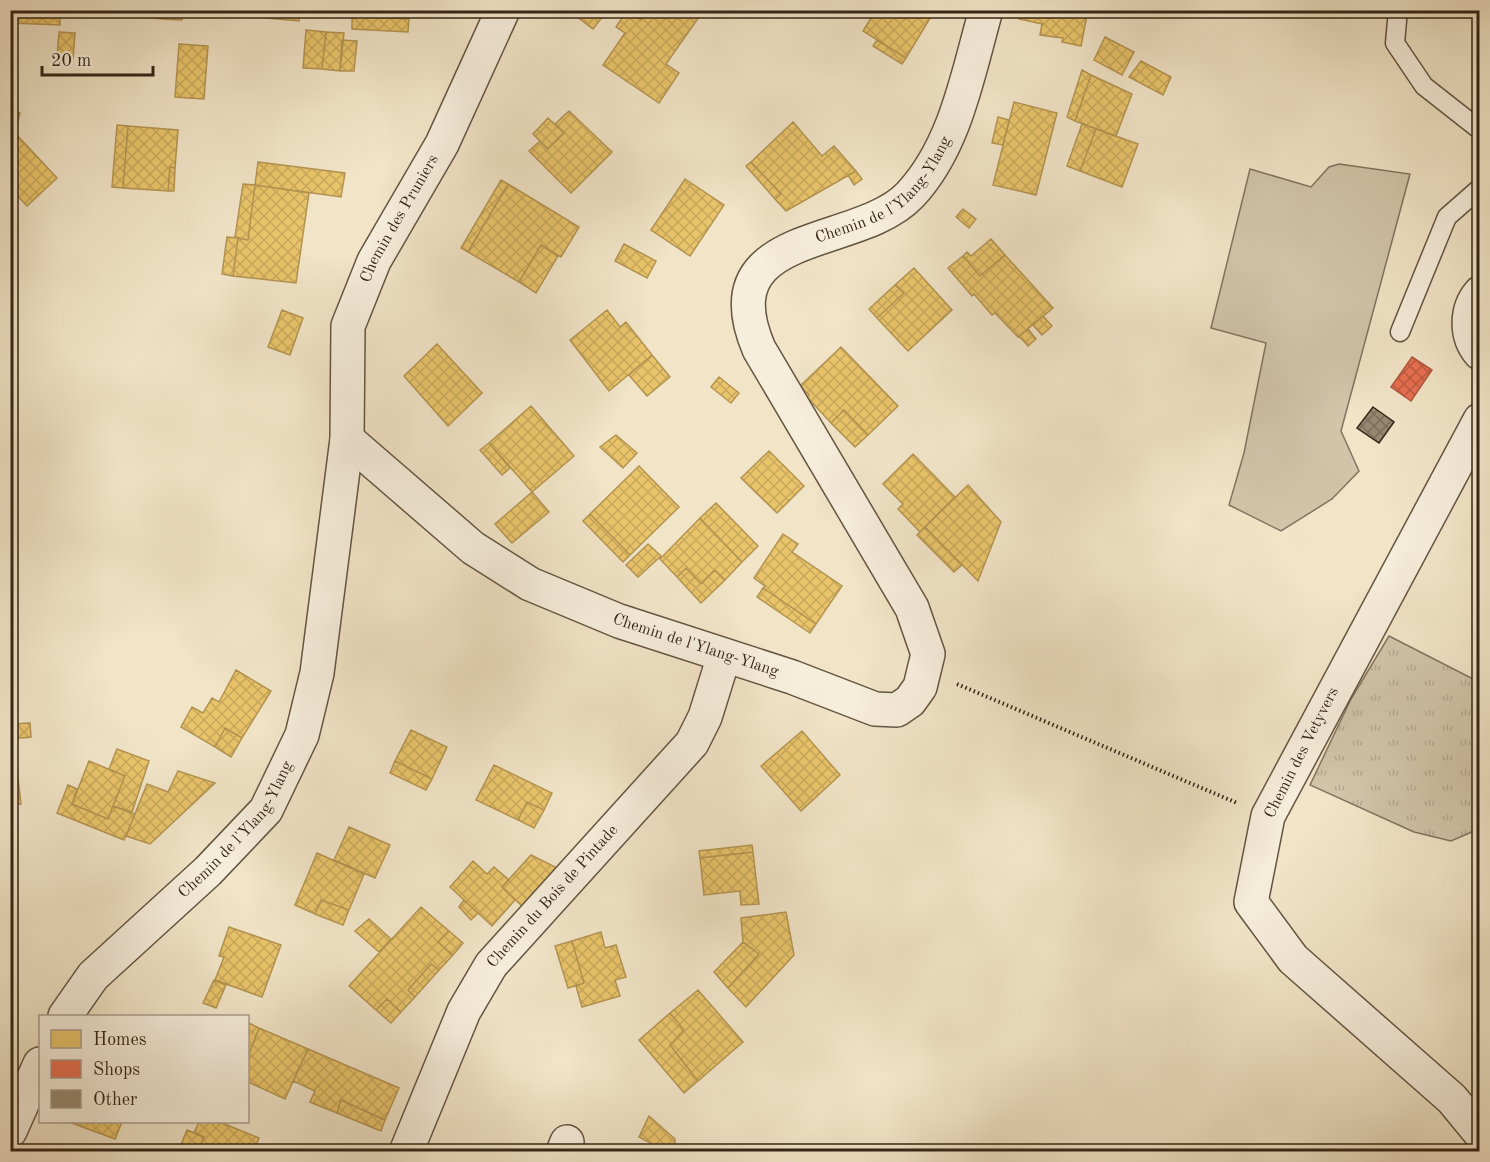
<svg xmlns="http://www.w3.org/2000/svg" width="1490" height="1162" font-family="'Old Standard TT',serif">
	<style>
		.grass { fill: url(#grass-tufts); stroke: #827460; stroke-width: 1.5 }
		.garden { fill: #d1c4a9; stroke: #827460; stroke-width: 1.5 }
		.homes { fill: url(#homes-cross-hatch); stroke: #b39451; stroke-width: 1.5 }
		.shops { fill: url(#shops-cross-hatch); stroke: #b1593f; stroke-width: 1.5 }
		.building { fill: url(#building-cross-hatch); stroke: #342516; stroke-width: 1.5 }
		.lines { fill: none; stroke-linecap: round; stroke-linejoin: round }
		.lane-casing { stroke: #635542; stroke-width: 21 }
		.street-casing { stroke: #635542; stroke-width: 36 }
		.path { stroke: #342516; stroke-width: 4; stroke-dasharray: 1.5 3; stroke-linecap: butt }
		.lane { stroke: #f6eddb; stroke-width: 18 }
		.street { stroke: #f6eddb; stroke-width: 33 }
		.labels { text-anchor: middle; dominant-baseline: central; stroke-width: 6; stroke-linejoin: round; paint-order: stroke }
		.street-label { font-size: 16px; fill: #342516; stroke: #f6eddb }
	</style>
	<defs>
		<pattern id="grass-tufts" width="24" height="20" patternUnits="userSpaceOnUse" patternTransform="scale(1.5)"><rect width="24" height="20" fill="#d1c4a9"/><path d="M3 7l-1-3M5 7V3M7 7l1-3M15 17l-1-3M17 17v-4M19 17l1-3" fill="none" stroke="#b4a891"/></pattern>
		<pattern id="homes-cross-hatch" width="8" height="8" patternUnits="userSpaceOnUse" patternTransform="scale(1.5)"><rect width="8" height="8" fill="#e9c46a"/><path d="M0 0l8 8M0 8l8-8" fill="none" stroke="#c8a85b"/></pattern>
		<pattern id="shops-cross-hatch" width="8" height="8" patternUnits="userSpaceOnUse" patternTransform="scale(1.5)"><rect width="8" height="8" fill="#e76f51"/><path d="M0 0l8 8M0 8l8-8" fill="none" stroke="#bc5b42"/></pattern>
		<pattern id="building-cross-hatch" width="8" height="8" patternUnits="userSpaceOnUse" patternTransform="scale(1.5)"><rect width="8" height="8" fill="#968872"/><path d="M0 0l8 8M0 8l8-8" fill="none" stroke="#7b6f5d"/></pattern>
	</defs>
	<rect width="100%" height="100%" fill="#f1e4c7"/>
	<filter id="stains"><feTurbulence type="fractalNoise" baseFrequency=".00333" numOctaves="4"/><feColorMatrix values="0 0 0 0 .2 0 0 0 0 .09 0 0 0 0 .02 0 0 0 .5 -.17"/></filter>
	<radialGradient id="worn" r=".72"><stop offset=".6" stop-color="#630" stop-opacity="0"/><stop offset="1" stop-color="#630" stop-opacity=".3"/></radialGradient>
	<path class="grass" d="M1389,636L1479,682V833L1474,831L1451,841L1414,832L1310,785L1351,699Z"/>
	<path class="garden" d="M1339,164L1410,174L1341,431L1359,471L1332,499L1281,531L1229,505L1244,453L1266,343L1211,328L1250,169L1311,187L1329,167Z"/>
	<path class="homes" d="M10,10L60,11V25L10,23Z
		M123,10H163L162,19L123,15Z
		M163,10H183L182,20L162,19Z
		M225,10H245L244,16L224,15Z
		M245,10L300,12L299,21L244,16Z
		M353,10H409V19L352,16Z
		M568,10H595L603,16L593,29Z
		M627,10L641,20L648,10H689L699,17L666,64L679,73L659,103L603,65L625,33L616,27Z
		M627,10H648L641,20Z
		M876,10H925L932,15L906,58L863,31Z
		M1020,10H1088L1081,46L1062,42L1063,38L1040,35L1042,24L1019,19Z
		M352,16L409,19L408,32L352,29Z
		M306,30L326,32L322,69L303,68Z
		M59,32L75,33L73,59L57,57Z
		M326,32L344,33L340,71L322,69Z
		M1105,37L1134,52L1122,75L1094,60Z
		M342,40L357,41L354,71H340Z
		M877,40L906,58L902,64L873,46Z
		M179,44L208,46L204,99L175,97Z
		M1141,61L1171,77L1163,95L1129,77Z
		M1082,70L1091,75L1075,121L1067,117Z
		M1091,75L1132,94L1116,136L1075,121Z
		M1014,102L1057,113L1036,195L993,185Z
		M10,110L20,113L15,133L57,178L27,206L10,188Z
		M569,111L612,152L571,193L529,151L540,141L548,149L564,133L555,124Z
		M998,117L1009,120L1003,145L992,143Z
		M548,118L564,133L548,149L533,134Z
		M793,122L822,156L834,146L856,171L786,211L775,199L781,194L751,162Z
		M1082,124L1096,129L1080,171L1067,166Z
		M117,125L128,126L123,188L112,187Z
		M128,126L178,130L175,168L170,167L168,191L123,188Z
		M1096,129L1138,144L1122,187L1080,171Z
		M258,162L345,173L341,197L255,185Z
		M751,162L781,194L775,199L746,166Z
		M170,167L175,168L174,191H168Z
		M856,171L862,179L854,185L848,175Z
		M685,179L724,205L690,256L651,230Z
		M501,180L508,184L468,252L461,248Z
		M243,184L255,185L248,240L235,237Z
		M508,184L579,227L561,257L541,245L519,282L468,252Z
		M255,185L309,193L296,283L233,276L238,238L248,240Z
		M963,209L976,219L969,228L956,217Z
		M227,237L238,238L233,276L222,274Z
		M991,239L1005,255L980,276L963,256L967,252L971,256Z
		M624,244L656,261L647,278L615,261Z
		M541,245L558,256L536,293L519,282Z
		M1005,255L1053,308L1018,337L995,313L992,315L974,294L972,296L948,268L963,256L980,276Z
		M914,268L952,310L908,351L877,318L904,293L895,285Z
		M895,285L904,293L877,318L869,309Z
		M282,310L303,318L290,355L268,347Z
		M607,310L620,327L626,322L652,355L609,391L570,340Z
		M1043,316L1052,326L1042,335L1033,325Z
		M1028,329L1036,339L1028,346L1019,336Z
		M437,344L482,393L448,426L404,376Z
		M841,347L898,406L868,435L844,410L831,423L807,397L809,395L800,386Z
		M652,355L670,377L647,396L629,375Z
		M719,377L739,393L731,403L711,387Z
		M531,406L574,456L532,492L489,443Z
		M844,410L868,435L855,447L831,423Z
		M616,435L637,453L623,468L600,447Z
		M489,443L510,468L502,475L480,450Z
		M769,451L804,486L777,513L741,478Z
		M913,454L955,497L920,532L898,509L903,504L883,484Z
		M639,466L679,507L630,555L590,514Z
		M968,485L1001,522L978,581L925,527Z
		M532,492L549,512L512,543L495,524Z
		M716,503L758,546L742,562L700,518Z
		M590,514L630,555L623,562L583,521Z
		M700,518L742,562L725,580L715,570L701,584L686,568L677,577L660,559Z
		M925,527L962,565L954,572L917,535Z
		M783,534L798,544L792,552L842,586L816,624L763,588L765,586L754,578Z
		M648,544L661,556L638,577L626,565Z
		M686,568L701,584L715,570L725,580L701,603L677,577Z
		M763,588L816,624L810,633L757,597Z
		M236,670L271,691L242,738L225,728L215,747L181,727L192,707L203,713L212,698L219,702Z
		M30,723L31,737L10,739V724Z
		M225,728L242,738L231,757L215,747Z
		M411,730L447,747L432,779L395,761Z
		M802,731L840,775L801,811L761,766Z
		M10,744H14L21,804L10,805Z
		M117,749L149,761L132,812L113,806L125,776L109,769Z
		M89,761L125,776L108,819L72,804Z
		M395,761L432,779L426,790L390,773Z
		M494,765L552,793L544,810L527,802L518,820L476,800Z
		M178,771L215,783L150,844L126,836L147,784L168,792Z
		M68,785L77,789L72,804L108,819L113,806L135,814L124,840L57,813Z
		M527,802L544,810L534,828L518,820Z
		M349,827L390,845L375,878L334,860Z
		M752,845L753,852L700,858L699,851Z
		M753,852L759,904L741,905L740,891L704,895L700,858Z
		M317,853L364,874L349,910L321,900L315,914L295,905Z
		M531,855L559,869L526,910L502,887Z
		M473,861L487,874L494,867L509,880L502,887L515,900L492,926L450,887Z
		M321,900L349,910L343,925L315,914Z
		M464,900L478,913L471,920L459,907Z
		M421,907L449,931L438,942L453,955L439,970L431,964L408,990L415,997L401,1012L387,999L376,1010L349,986Z
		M786,912L794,955L746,1007L728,988L759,954L743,942L741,918Z
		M369,919L391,939L379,952L355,931Z
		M229,927L281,945L262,997L215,980L224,957L219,956Z
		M449,931L463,943L453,955L438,942Z
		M601,932L605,948L616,945L626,977L615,980L620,996L582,1007L576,986L584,983L572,941Z
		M572,941L584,983L568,988L555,946Z
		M743,942L759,954L728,988L714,972Z
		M431,964L439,970L415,997L408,990Z
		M214,980L226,985L216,1008L203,1003Z
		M698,990L743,1042L698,1081L670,1045L684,1030L670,1013Z
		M387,999L401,1012L391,1023L376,1010Z
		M670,1013L684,1030L670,1045L698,1081L684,1093L639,1040Z
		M249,1023L259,1028L248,1057V1028Z
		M259,1028L308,1049L285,1099L248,1082V1057Z
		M308,1049L399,1088L385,1120L341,1100L337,1113L310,1102L315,1091L293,1081Z
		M341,1100L385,1120L381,1131L337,1113Z
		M649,1116L675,1139V1152H667L639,1137Z
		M69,1122H122L115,1139Z
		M199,1122H220L259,1138L254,1152H198L204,1137L194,1133Z
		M187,1130L204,1137L198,1152H178Z"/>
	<path class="shops" d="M1412,357L1432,370L1411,401L1391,387Z"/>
	<path class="building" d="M1373,407L1394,422L1379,443L1357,428Z"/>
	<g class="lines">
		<defs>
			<path id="lane" d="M1398,10L1395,43L1424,86L1480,130
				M1400,332L1447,217L1480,188"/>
			<g id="street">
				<path d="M1480,293C1466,309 1465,336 1480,353"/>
				<path d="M1480,420L1268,816L1251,902L1293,959L1452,1099L1480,1133"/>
				<path id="s1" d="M347,439L473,548L530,584L619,621L792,677L875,709L897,710L910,701L920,687L928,654L912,608L759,349C707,227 858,250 910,195C956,146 968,73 986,10"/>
				<path id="s2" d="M65,1016L93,976L208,871L266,810L302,735L317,673L347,439L348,326L374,261L442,144L503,10"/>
				<path d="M10,1131L40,1064"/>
				<path id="s3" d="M406,1152L464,1011L491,965L692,743L705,717L724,656"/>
				<path d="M563,1152L567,1142"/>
			</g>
		</defs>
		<use href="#lane" class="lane-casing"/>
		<use href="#street" class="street-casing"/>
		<path class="path" d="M957,684L1237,803"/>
		<use href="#lane" class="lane"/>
		<use href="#street" class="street"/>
	</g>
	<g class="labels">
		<g class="street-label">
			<text stroke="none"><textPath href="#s1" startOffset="1274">Chemin de l'Ylang-Ylang</textPath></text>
			<text stroke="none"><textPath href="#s2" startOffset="904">Chemin des Pruniers</textPath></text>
			<text stroke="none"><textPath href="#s1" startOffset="411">Chemin de l'Ylang-Ylang</textPath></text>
			<text transform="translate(1302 753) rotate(-63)">Chemin des Vetyvers</text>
			<text stroke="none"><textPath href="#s2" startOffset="255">Chemin de l'Ylang-Ylang</textPath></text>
			<text stroke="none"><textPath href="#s3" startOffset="298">Chemin du Bois de Pintade</textPath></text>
		</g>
	</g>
	<rect width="1490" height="1162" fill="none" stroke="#f1e4c7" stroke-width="36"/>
	<rect x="12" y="12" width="1466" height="1138" fill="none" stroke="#342516" stroke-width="3"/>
	<rect x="18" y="18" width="1454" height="1126" fill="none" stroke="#342516" stroke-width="1.5"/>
	<rect x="39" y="1015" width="210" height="108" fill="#f6eddb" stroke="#a89d8c" stroke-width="1.5"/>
	<rect x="51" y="1030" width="30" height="18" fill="#e9c46a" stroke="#a89d8c" stroke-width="1.5"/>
	<text x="93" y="1045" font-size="18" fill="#342516">Homes</text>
	<rect x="51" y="1060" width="30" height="18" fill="#e76f51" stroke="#a89d8c" stroke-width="1.5"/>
	<text x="93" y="1075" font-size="18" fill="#342516">Shops</text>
	<rect x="51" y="1090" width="30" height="18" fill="#968872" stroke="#a89d8c" stroke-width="1.5"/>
	<text x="93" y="1105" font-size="18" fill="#342516">Other</text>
	<path d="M42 66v9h111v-9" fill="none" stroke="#342516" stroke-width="3"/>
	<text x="51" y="66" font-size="18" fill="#342516" stroke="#f6eddb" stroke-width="4.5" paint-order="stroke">20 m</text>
	<rect width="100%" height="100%" filter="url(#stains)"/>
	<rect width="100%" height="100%" fill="url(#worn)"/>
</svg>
